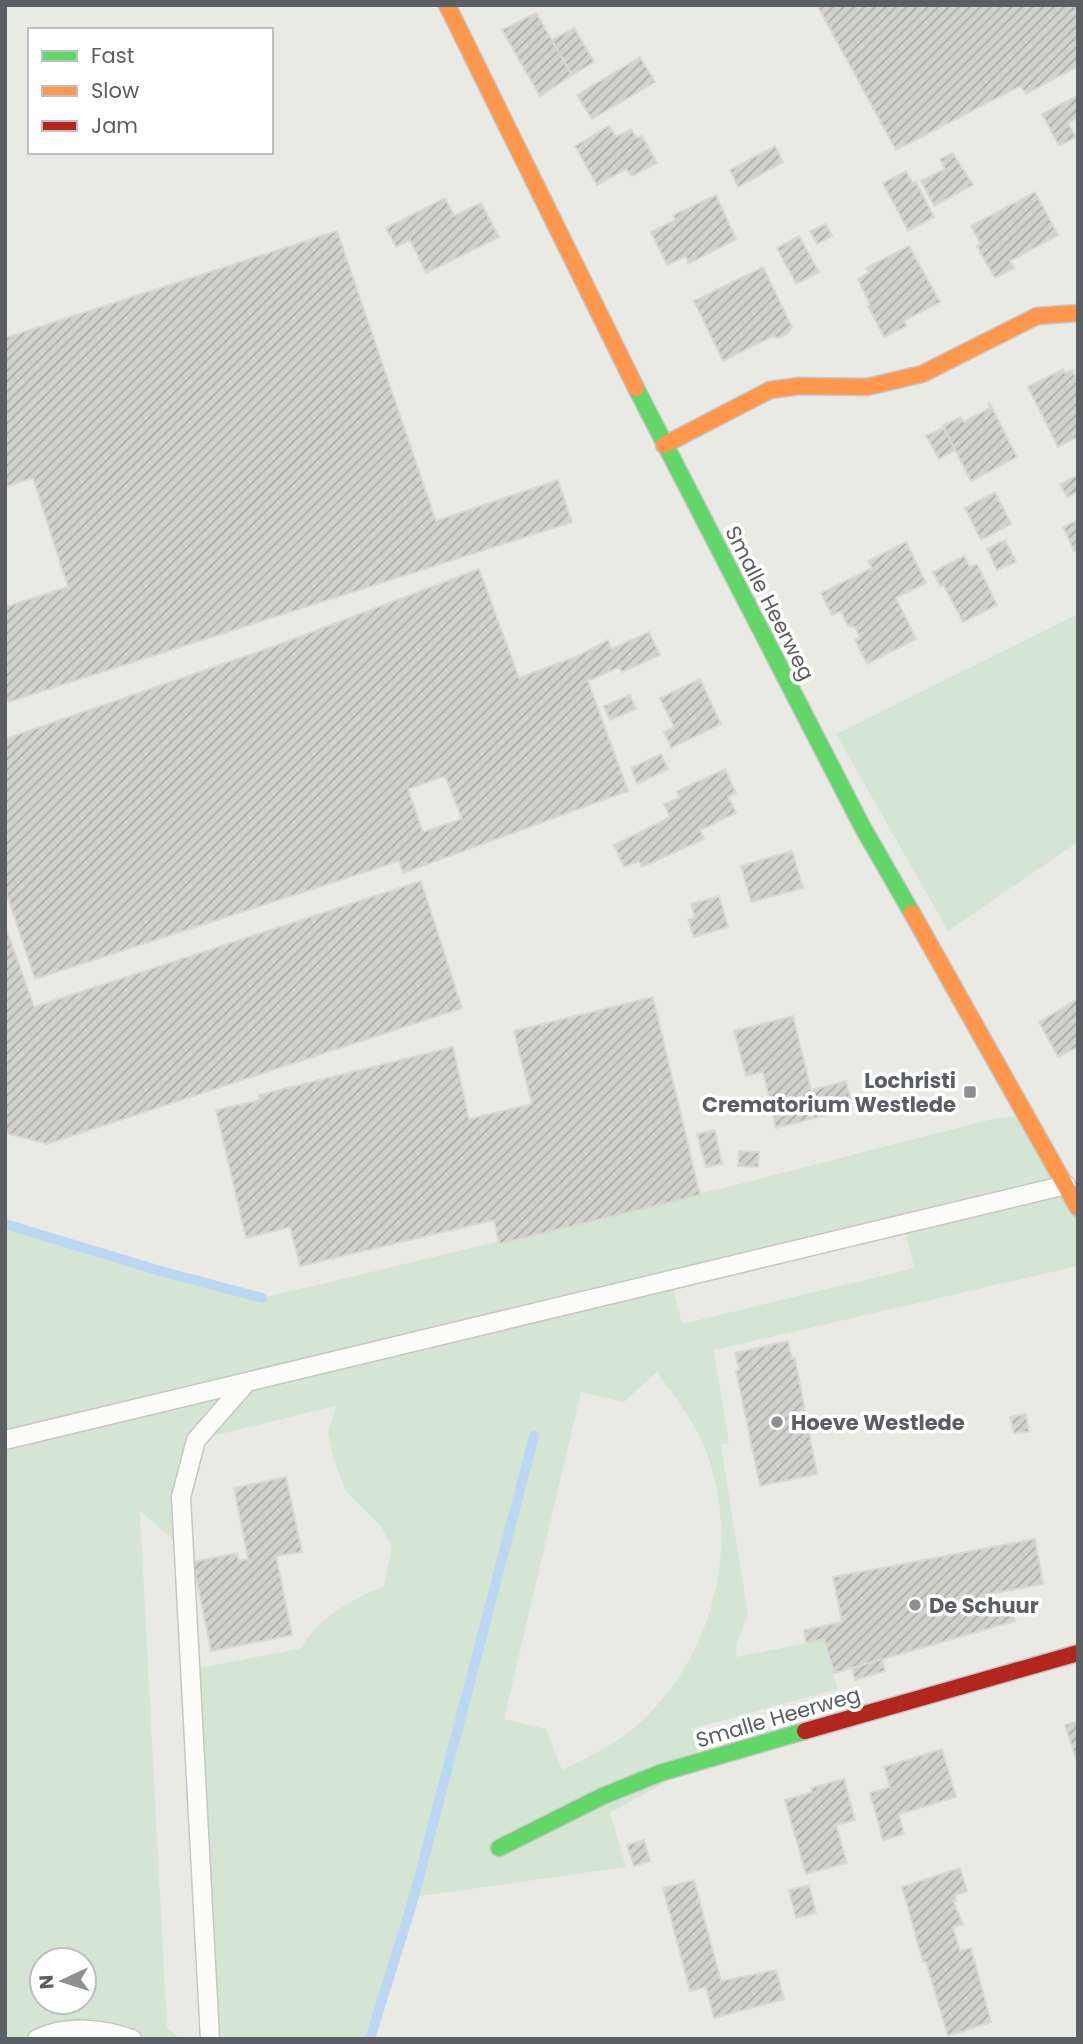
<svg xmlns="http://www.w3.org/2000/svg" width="1083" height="2044" font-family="Poppins,sans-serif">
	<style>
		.green { fill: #d4e6d3; fill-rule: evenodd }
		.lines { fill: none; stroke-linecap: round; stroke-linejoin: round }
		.stream { stroke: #bcd7f1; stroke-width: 10 }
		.building { fill: url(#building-hatch); stroke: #d9d8d4; stroke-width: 2; fill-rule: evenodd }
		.lane-casing { stroke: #c6c6c6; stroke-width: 21 }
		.fast-casing { stroke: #c5c6c6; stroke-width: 19 }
		.slow-casing { stroke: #c5c6c6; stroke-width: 19 }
		.jam-casing { stroke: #c5c6c6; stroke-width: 19 }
		.lane { stroke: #fcfcfb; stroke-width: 18 }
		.fast { stroke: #63d668; stroke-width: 16 }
		.slow { stroke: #ff974d; stroke-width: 16 }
		.jam { stroke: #b3261e; stroke-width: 16 }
		.poi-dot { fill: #8d8f90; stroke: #fff; stroke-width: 2.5 }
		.labels { text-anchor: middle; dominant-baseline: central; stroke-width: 7; stroke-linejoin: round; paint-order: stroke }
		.street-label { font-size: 21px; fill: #5b5e62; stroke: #fff }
		.poi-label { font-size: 21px; font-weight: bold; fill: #5b5e62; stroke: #fff; text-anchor: start }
	</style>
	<defs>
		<pattern id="building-hatch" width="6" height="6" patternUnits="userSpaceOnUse" patternTransform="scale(1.75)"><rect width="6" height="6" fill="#d1d1ce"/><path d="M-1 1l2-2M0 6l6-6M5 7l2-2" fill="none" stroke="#adadab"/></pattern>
	</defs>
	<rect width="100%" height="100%" fill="#eaeae5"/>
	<path class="green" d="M1078,614V842L948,931L836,734Z
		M1027,1114L1078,1208V1266L714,1350L729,1443L721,1445L748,1614L737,1643L736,1657L823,1640L838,1689L692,1729L701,1762L610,1813L626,1867L414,1897L370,2039H210L190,1670L302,1648C315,1619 356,1597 384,1586L392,1546L379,1524L345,1490L334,1461L328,1433L336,1406L196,1440L183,1548L140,1511L167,2027L180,2039H5V1224L164,1272L262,1298L735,1185L989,1120ZM904,1224L914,1268L682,1324L671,1280ZM657,1372C676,1398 696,1423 707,1454C740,1546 714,1652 643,1720C620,1742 591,1756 562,1770L546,1729L504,1719L581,1392L624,1402ZM42,1960H84V2002H42Z"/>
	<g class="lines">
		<path class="stream" d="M5,1224L164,1272L262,1298
			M370,2039L414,1897L534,1436"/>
	</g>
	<path class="building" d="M817,5H1078V66L1026,94L1020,86L896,150Z
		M536,13L572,75L540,96L502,30Z
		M574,28L594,62L572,75L552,40Z
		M640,57L655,82L592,119L577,95Z
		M1077,96L1078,117L1068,123L1076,137L1059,146L1042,114Z
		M609,126L616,137L631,129L637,138L642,136L657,163L632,176L626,169L597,185L575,146Z
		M775,146L783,162L738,187L730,170Z
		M953,153L973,185L934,206L921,181L945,169L940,159Z
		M906,171L913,184L916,182L934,217L908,231L883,183Z
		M1035,192L1058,235L1010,261L1014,268L995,278L977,246L981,244L971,226Z
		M716,195L736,239L688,264L686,256L667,265L651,232L675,220L673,215Z
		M445,198L454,216L481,203L499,237L426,273L410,240L396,247L386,228Z
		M826,224L832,236L817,244L810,231Z
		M337,231L436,521L558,480L572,522L5,703V607L68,587L33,478L5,487V338Z
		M799,236L819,272L796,284L777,248Z
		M909,246L940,302L904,321L907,326L884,337L868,306L870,305L858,279L869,273L866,268Z
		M763,267L792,327L787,334L778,338L773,336L723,361L694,301Z
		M1063,369L1065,373L1072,370L1078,382V437L1058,447L1028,387Z
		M989,402L1017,457L971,481L943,426L960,417L964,422L990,408L988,403Z
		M944,427L955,450L939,459L926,436Z
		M1078,475V492L1067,497L1060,484Z
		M995,492L1011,524L981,540L965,508Z
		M1078,520V549L1074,551L1063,527Z
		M1005,540L1016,562L997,570L987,549Z
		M906,542L926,583L896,598L916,639L867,664L855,640L860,638L855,627L848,626L841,611L832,615L821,593L872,568L868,561Z
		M964,556L970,567L977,564L997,605L963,622L943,584L940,586L933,572Z
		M479,569L519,678L578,656L608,640L611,649L649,632L660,655L622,672L619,667L588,681L628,791L403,873L399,861L35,979L5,889V739L275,646ZM445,776L462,819L423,832L408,789Z
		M700,679L721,724L671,748L664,732L674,727L660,698Z
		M630,695L636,709L610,720L604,706Z
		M661,754L668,769L637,784L631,768Z
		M725,769L736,793L728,796L736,813L700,830L704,839L642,867L639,861L624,867L614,845L670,817L664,804L679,798L677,791Z
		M792,851L803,888L751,902L741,866Z
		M421,881L462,1008L47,1144L5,1133V925L34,1007Z
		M719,896L728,927L694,937L688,920L695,918L691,904Z
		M653,997L700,1195L499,1244L494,1220L300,1266L290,1227L246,1238L216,1110L260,1100L259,1095L453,1047L469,1119L532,1104L514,1031Z
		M1078,999V1047L1058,1057L1039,1022Z
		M793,1016L811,1090L846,1081L853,1108L776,1128L763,1072L746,1076L734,1031Z
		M715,1130L722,1164L706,1167L697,1134Z
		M739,1151L759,1152L758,1167L738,1166Z
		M788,1341L792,1359L795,1358L817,1474L760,1486L736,1371L739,1370L735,1353Z
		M1026,1414L1029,1432L1014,1433L1010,1417Z
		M286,1477L302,1552L276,1556L292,1635L211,1651L193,1562L237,1553L239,1561L248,1559L234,1488Z
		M1035,1539L1043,1584L989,1594L993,1608L1010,1603L1015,1621L834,1673L824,1639L806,1643L804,1630L842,1622L833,1577Z
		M882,1659L885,1671L855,1680L852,1668Z
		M1078,1721V1766L1065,1725Z
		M942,1749L956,1797L899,1814L904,1834L883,1840L870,1793L890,1787L884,1767Z
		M844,1779L855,1820L836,1825L847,1863L806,1874L785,1800L812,1792L811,1788Z
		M644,1840L650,1861L634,1866L627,1845Z
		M960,1868L967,1891L955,1895L956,1901H953L963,1924L953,1927L960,1951L971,1948L991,2022L948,2036L926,1962H923L902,1887Z
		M694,1880L721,1981L776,1970L784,1999L714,2018L706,1987L690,1991L663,1888Z
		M809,1885L816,1913L796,1918L789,1890Z"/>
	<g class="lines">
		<defs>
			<path id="lane" d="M5,1440L1066,1185
				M37,2039C66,2025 102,2028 132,2039
				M210,2039L181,1497L196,1440L247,1382"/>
			<path id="fast" d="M636,388L863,828L912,913
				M499,1848L603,1796L660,1773L805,1731"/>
			<path id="slow" d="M447,5L636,388
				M664,445L770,390L800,386L867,387L922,374L1037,316L1078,313
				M912,913L1078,1208"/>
			<path id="jam" d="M805,1731L1078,1653"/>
		</defs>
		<use href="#lane" class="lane-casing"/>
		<use href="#fast" class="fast-casing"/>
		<use href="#slow" class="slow-casing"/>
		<use href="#jam" class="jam-casing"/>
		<use href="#lane" class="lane"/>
		<use href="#fast" class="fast"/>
		<use href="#slow" class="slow"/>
		<use href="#jam" class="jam"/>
	</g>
	<g class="poi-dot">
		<rect x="963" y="1085" width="14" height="14" rx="3.5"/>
		<circle cx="777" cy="1422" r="7"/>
		<circle cx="915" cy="1605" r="7"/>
	</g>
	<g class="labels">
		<g class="street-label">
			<text transform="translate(770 603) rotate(63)">Smalle Heerweg</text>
			<text transform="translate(778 1717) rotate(-16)">Smalle Heerweg</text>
		</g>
		<g class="poi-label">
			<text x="956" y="1080" text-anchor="end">Lochristi<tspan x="956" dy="24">Crematorium Westlede</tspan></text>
			<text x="791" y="1422">Hoeve Westlede</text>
			<text x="929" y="1605">De Schuur</text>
		</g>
	</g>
	<rect width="1083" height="2044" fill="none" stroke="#5b5e62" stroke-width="14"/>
	<rect x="28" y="28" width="245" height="126" fill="#ffffff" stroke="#bdbfc0" stroke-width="2"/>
	<rect x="42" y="51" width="35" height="10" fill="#63d668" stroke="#bdbfc0" stroke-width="2"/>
	<text x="91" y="63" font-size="21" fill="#5b5e62">Fast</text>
	<rect x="42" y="86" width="35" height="10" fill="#ff974d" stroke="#bdbfc0" stroke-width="2"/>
	<text x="91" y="98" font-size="21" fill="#5b5e62">Slow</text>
	<rect x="42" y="121" width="35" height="10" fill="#b3261e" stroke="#bdbfc0" stroke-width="2"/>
	<text x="91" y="133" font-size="21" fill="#5b5e62">Jam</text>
	<g transform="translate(63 1981) rotate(266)"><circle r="33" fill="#ffffff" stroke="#bdbfc0" stroke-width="2"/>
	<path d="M0-5L12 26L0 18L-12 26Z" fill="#8d8f90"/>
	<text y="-10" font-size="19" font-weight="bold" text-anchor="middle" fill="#5b5e62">N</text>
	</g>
</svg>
